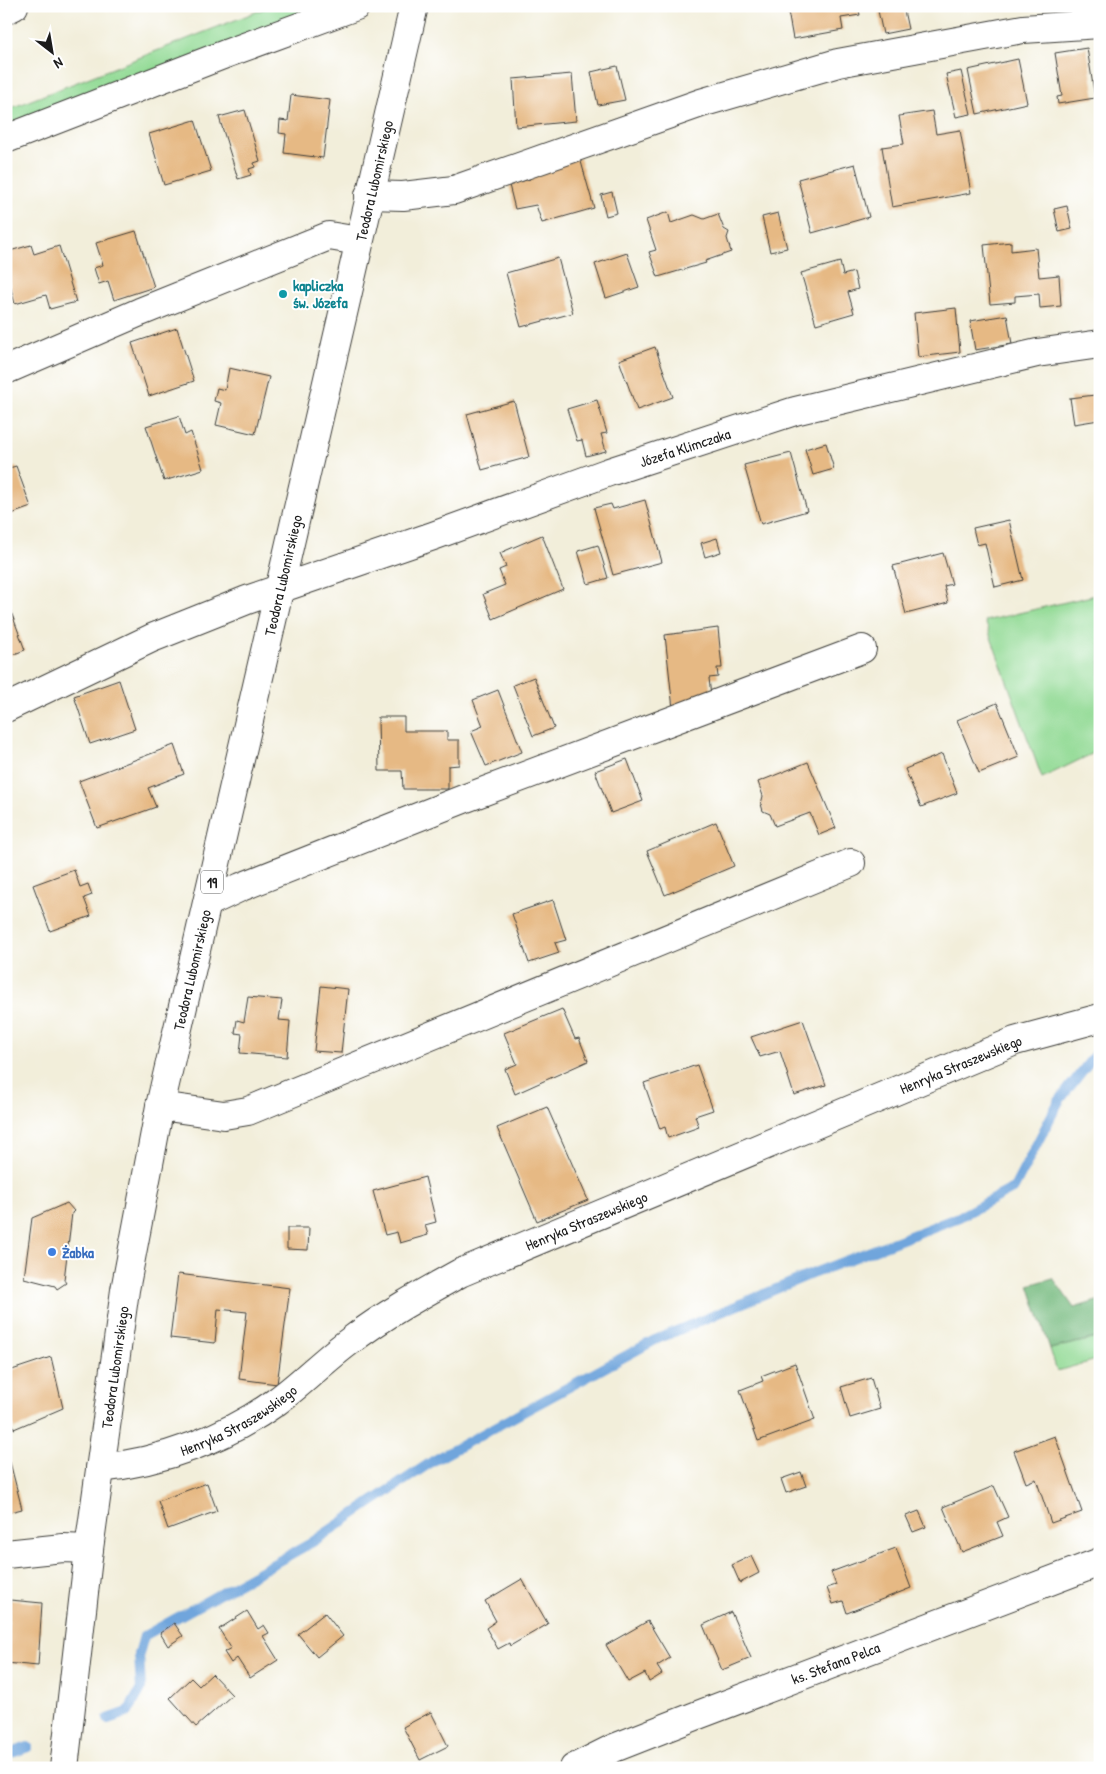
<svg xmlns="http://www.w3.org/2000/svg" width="1106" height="1774" font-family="'Patrick Hand',sans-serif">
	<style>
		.green { fill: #92da94; stroke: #577b58 }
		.forest { fill: #75ba7e; stroke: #486b4d }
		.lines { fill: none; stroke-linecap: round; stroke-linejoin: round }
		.stream { stroke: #6fa5dc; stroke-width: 10 }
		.building { fill: #e6b984 }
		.minor-casing { stroke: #3c3c38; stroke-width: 30 }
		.highway-casing { stroke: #3c3c38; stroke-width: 30 }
		.minor { stroke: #fff; stroke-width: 28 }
		.highway { stroke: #fff; stroke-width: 28 }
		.culture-dot { fill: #0f9aa8; stroke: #fff; stroke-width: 2 }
		.shop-dot { fill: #3f7fe0; stroke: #fff; stroke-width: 2 }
		.labels { text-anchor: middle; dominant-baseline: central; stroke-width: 4; stroke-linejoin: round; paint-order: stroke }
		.shield { fill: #fff; stroke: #606060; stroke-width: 1 }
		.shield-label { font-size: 14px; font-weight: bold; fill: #1c1c1c }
		.street-label { font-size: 15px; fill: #1c1c1c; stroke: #fff }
		.culture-label { font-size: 15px; font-weight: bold; fill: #0d838f; stroke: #fff; text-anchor: start }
		.shop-label { font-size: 15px; font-weight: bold; fill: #366cbe; stroke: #fff; text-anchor: start }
	</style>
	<rect width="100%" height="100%" fill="#fff"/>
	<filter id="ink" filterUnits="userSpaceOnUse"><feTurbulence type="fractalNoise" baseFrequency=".02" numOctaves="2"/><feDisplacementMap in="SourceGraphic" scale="10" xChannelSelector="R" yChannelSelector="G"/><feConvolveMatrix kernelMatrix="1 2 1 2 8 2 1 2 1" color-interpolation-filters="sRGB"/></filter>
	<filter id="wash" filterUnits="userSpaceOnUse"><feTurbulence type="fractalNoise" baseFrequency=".0096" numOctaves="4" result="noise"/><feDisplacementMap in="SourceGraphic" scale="20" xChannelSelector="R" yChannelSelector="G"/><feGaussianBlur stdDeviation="1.12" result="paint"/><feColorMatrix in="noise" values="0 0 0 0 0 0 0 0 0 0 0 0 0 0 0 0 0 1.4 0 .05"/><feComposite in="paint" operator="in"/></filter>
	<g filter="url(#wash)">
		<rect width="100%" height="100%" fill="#f2eeda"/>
		<path class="green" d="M271,6H330L6,130V110Z
			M1100,594V750L1042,778L985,621Z
			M1100,1337V1359L1057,1371L1050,1349Z"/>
		<path class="forest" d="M1053,1278L1074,1308L1100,1300V1337L1050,1349L1029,1285Z"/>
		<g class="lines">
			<path class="stream" d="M108,1719L128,1712L141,1689L139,1654L144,1636L311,1543L433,1461L655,1340L814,1273L959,1217L1014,1188L1059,1101L1100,1048
				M6,1755L28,1747"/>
		</g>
		<g id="blocks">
			<path class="building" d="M787,6H858L860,15L841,18L843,30L793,39Z
				M877,6H903L908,29L883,34Z
				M1087,48L1095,98L1058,104L1057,97L1062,96L1055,53Z
				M1018,59L1027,103L977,114L968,70Z
				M617,66L625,100L598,105L591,72Z
				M961,71L971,114L956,117L946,74Z
				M572,74L576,121L516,127L513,79Z
				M291,95L330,100L323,158L284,153L286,134L279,133L280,120L288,121Z
				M245,110L260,161L254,163L255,167L249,169L251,175L238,179L219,117Z
				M932,111L936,134L960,130L971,193L892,207L882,147L904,144L899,116Z
				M195,120L211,171L164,185L149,134Z
				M580,158L594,208L542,223L536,205L515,209L509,185L530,179L528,173Z
				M855,164L869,217L812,233L798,179Z
				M612,192L617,213L606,216L601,195Z
				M1067,206L1072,229L1059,232L1054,209Z
				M668,212L671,223L694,215L704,219L718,214L724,229L729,232L727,238L731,252L705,261L706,263L658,277L649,252L656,250L646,220Z
				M778,213L787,248L770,252L762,217Z
				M136,231L154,287L114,300L108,281L99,284L94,268L103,265L96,243Z
				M1011,242V251L1036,248L1039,277L1059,275L1061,306L1040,308L1039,294L1015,296V302L990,304L984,245Z
				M31,245L34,254L59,246L76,302L50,309L46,295L15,304L9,281H6V252Z
				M627,253L639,287L606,298L595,264Z
				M558,258L573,313L521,327L506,273Z
				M840,262L843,275L854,272L858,289L848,292L854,313L816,324L801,273Z
				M956,308L960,352L918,357L914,313Z
				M1007,315L1012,344L975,350L970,321Z
				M177,328L194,381L149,396L132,343Z
				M655,347L673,397L637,410L619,360Z
				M229,368L269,377L255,434L216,425L221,403L214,401L217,388L225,390Z
				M1095,395L1099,420L1074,424L1070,398Z
				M597,400L607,433L601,434L606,451L586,456L582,440L577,441L567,409Z
				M514,401L529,457L482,470L467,414Z
				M179,416L185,435L191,432L203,469L164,481L146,426Z
				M826,443L834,469L813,475L805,449Z
				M791,453L807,511L761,524L744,465Z
				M16,466L31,507L6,516V469Z
				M645,500L662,562L613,575L594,508L611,504L613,509Z
				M1009,520L1023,580L995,587L985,543L977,545L973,528Z
				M542,535L563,589L493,619L483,594L505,585L499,570L506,567L500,553Z
				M717,538L721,552L705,557L701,543Z
				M598,545L608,578L588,584L578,551Z
				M943,553L952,584L944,586L948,603L906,614L893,566Z
				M6,598L25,650L6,657Z
				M718,628L722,668H717L718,677L709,678L711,696L673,709L665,635Z
				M534,677L554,728L533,736L513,685Z
				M119,680L135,729L90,744L74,696Z
				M498,690L522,752L486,766L471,731L483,726L473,700Z
				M997,703L1019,757L979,773L957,720Z
				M378,717H404V731H447V740H459V765L448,766V789H403L402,771H379Z
				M174,745L184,774L148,788L156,807L97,828L79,781Z
				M942,754L957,793L921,807L905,769Z
				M627,759L643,801L611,813L595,771Z
				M808,762L836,828L819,835L810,813L775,826L770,814L763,811L761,804L763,796L758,782Z
				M716,822L734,866L665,895L647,851Z
				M74,870L80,887L88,884L92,895L84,898L91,916L50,931L33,885Z
				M553,900L566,940L555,943L559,953L529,963L512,914Z
				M321,986L348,989L341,1053L314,1051Z
				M248,997L282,1000L279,1020L290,1021L287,1057L240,1053L242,1034L235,1033L237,1020L244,1022Z
				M562,1009L575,1039L579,1038L588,1061L515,1094L505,1069L517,1064L504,1033Z
				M803,1020L826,1085L794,1095L780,1051L760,1057L751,1037Z
				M697,1065L713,1110L695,1116L699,1127L668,1138L665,1127L660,1129L644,1083Z
				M547,1107L588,1200L537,1221L497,1128Z
				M425,1177L436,1222L425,1225L428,1235L400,1243L397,1232L385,1235L373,1191Z
				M67,1203L74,1211L72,1213L64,1280L66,1283L57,1289L55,1286L24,1278L32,1218Z
				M287,1228H309L308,1250L287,1249Z
				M178,1274L290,1288L277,1384L239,1379L247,1312L218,1309L215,1343L170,1338Z
				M51,1357L63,1408L14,1429L6,1398V1372Z
				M795,1363L815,1420L758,1441L740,1390L763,1381L761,1376Z
				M871,1378L880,1409L850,1418L841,1387Z
				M1055,1436L1082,1512L1051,1523L1036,1479L1026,1483L1014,1451Z
				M10,1462L22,1509L6,1513V1463Z
				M801,1472L806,1486L786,1493L781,1479Z
				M207,1483L217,1511L168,1529L158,1501Z
				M994,1486L1008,1517L997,1522L1003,1536L962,1552L943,1507Z
				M919,1511L926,1527L913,1532L906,1516Z
				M896,1548L911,1588L847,1613L843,1601L833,1604L827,1588L836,1585L831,1572Z
				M751,1556L759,1573L740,1583L732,1565Z
				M522,1579L548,1624L510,1646L509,1643L498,1649L486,1628L496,1621L485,1601Z
				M10,1600L42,1603L38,1666L6,1663Z
				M247,1611L258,1629L264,1625L269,1633L263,1636L278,1660L250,1678L237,1658L231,1663L224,1652L231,1648L219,1629Z
				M731,1612L751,1658L722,1670L703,1625Z
				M325,1613L343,1636L317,1657L298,1634Z
				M648,1621L670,1658L657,1666L662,1674L649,1682L645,1673L628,1682L606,1645Z
				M174,1623L183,1636L168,1646L160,1633Z
				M212,1674L232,1695L196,1727L170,1698L191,1678L199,1686Z
				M431,1712L448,1746L420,1760L403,1727Z"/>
		</g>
	</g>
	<g filter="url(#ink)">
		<use href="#blocks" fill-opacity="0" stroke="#3c3c38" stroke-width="1"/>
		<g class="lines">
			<defs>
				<g id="minor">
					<path d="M6,10L14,6"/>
					<path d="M6,139L228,53L356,6"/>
					<path d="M369,195L403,196L454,190L701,103L838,63L1023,29L1100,24"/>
					<path d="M6,370L140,312L329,236L359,241"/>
					<path id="s1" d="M6,708L152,638L247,600L433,536L609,472L795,411L1037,353L1100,344"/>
					<path d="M207,903L241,887L466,798L862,649"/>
					<path d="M160,1106L224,1115L248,1111L851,863"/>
					<path id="s2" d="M100,1468C162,1462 226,1438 276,1402C302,1383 324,1360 350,1341C384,1315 422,1294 460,1273L1015,1041L1100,1018"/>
					<path d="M6,1554L63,1548L89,1549"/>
					<path id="s3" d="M574,1768L614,1748L698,1715L1100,1562"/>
				</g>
				<g id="highway">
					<path id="s4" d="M64,1768L89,1549L125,1290L160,1106L414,6"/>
				</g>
			</defs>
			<use href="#minor" class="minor-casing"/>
			<use href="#highway" class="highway-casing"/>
			<use href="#minor" class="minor"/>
			<use href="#highway" class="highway"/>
		</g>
	</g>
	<circle class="culture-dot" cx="283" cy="294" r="5"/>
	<circle class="shop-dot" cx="52" cy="1252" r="5"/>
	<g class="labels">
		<rect class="shield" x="201" y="870.5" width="22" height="23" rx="4"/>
		<g class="shield-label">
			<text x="212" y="882">19</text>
		</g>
		<g class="street-label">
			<text stroke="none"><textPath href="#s4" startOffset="1619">Teodora Lubomirskiego</textPath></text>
			<text stroke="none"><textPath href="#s1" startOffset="728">Józefa Klimczaka</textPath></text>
			<text stroke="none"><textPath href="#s4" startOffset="1214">Teodora Lubomirskiego</textPath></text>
			<text stroke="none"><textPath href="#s4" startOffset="809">Teodora Lubomirskiego</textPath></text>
			<text stroke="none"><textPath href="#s2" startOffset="958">Henryka Straszewskiego</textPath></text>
			<text stroke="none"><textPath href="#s2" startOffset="552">Henryka Straszewskiego</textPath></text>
			<text stroke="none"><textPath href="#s4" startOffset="404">Teodora Lubomirskiego</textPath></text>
			<text stroke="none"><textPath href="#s2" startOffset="148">Henryka Straszewskiego</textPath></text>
			<text stroke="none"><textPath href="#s3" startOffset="282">ks. Stefana Pelca</textPath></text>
		</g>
		<g class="culture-label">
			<text x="293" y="285">kapliczka<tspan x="293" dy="17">św. Józefa</tspan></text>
		</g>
		<g class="shop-label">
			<text x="62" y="1252">Żabka</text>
		</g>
	</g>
	<rect width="1106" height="1774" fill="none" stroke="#fff" stroke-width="25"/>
	<g transform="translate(52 52) rotate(149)" stroke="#ffffff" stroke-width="4" paint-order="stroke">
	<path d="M0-4L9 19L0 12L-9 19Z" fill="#1c1c1c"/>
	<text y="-8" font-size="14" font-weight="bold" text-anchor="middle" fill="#1c1c1c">N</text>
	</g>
</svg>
